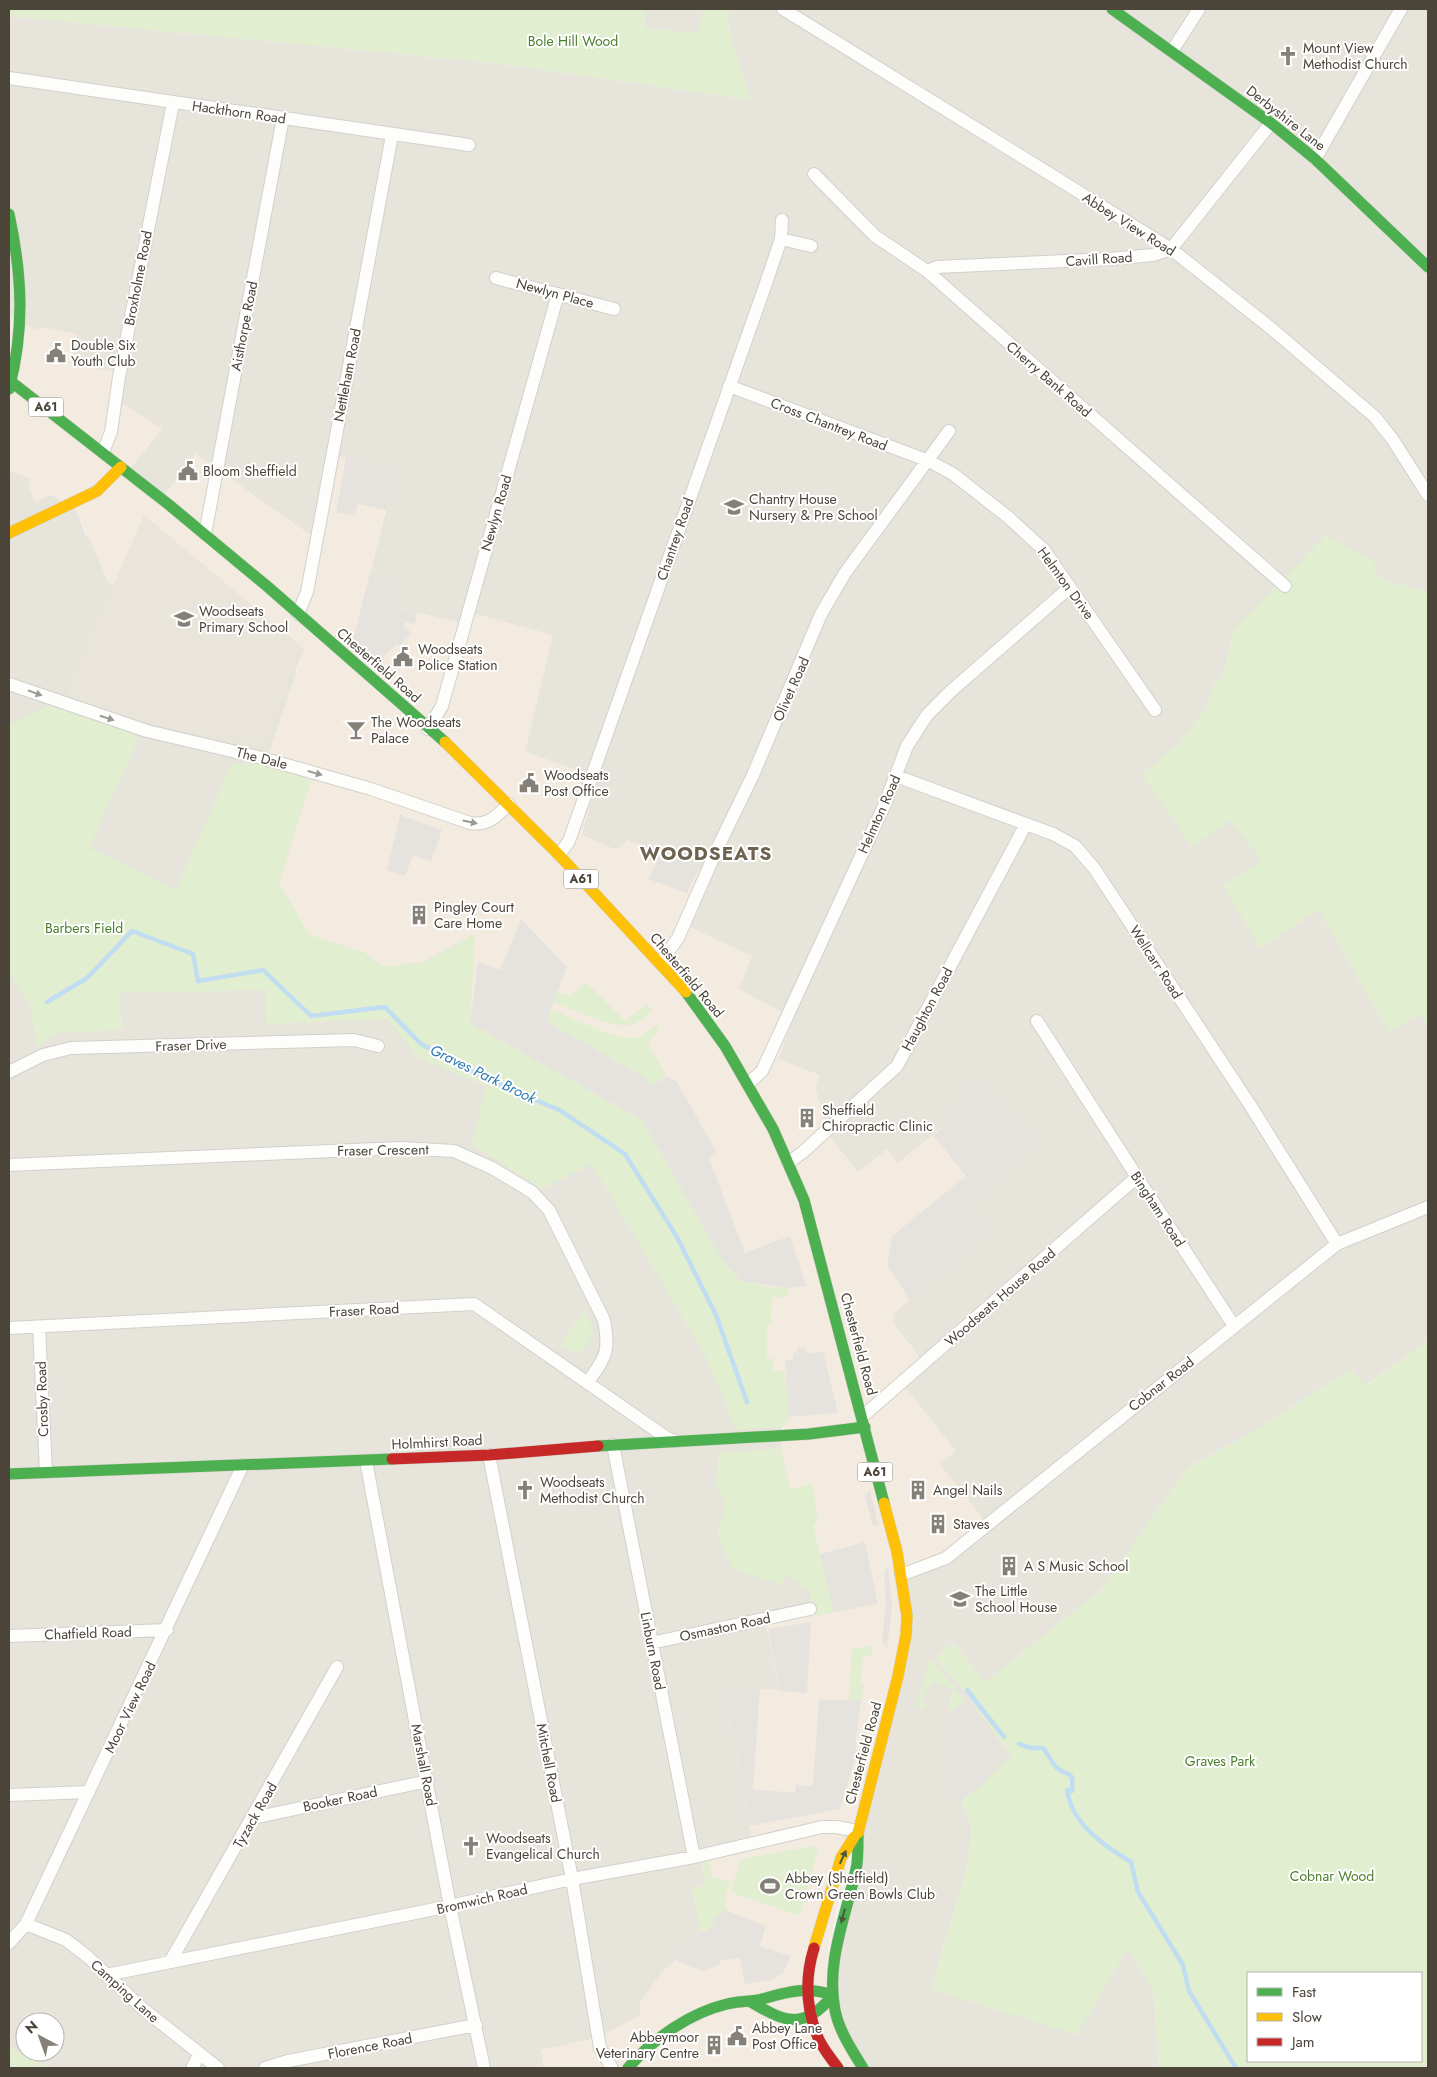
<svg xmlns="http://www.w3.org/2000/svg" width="1437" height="2077" font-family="Jost,sans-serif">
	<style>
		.residential { fill: #e7e4dc; fill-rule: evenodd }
		.commercial { fill: #f3ebdf }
		.education { fill: #eae5da }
		.green { fill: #e1eecf; fill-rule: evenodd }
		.parking { fill: #e6e3df }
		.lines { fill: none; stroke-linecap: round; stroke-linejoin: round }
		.stream { stroke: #c0ddf1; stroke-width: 4.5 }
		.street-casing { stroke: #d2d0cb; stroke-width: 14 }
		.fast-casing { stroke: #d3cfc5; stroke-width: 12 }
		.slow-casing { stroke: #d3cfc5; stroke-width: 12 }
		.jam-casing { stroke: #d3cfc5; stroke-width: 12 }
		.street { stroke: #fdfdfc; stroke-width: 12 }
		.fast { stroke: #4caf50; stroke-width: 11 }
		.slow { stroke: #ffc107; stroke-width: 11 }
		.jam { stroke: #c62828; stroke-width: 11 }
		.oneway { fill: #9b9791 }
		.oneway2 { fill: #4b593e }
		.labels { text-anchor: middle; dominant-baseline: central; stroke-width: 4; stroke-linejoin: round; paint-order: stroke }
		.shield { fill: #fff; stroke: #817c74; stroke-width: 1 }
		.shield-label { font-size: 12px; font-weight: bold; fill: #4b4439 }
		.park-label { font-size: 14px; fill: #4a7f2a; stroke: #fff }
		.poi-label { font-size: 14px; fill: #4b4439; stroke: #fff; text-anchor: start }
		.street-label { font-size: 14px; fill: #4b4439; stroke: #fff }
		.water-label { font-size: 15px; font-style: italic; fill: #2e7ab2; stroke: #fff }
		.district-label { font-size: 19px; font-weight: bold; letter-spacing: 1px; fill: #6e6250; stroke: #fff }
	</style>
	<rect width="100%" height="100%" fill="#f4f2ee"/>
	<path class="residential" d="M645,9H1428V592L1389,582L1377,575L1233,630L1225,671L1214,686L1207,708L1177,745L1142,775L1230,820L1263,860L1260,948L1319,909L1389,1032L1420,1013L1428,1026V1341L1364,1386L1351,1369L1250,1434L1188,1467L1102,1589L985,1683L954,1643L936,1657L968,1695L1012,1757L961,1801L972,1827L967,1868L931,1989L1128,1948L1153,1989L1159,2068H855L827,2014L903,1586L939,1464L955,1451L905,1387L917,1353L894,1325L893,1314L991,1226L972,1207L1035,1138L977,1076L947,1122L933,1135L898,1163L858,1173L828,1134L815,1087L778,1060L793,1019L738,989L616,850L582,835L597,777L525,752L465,624L390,606L370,573L386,510L364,462L332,456L317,540L196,454L162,499L127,472L162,429L118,401L117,372L71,364L36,330L9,315V16L502,64L750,100L644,28Z
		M9,470L31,479L77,511L86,536L144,515L301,646L304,649L295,672L741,1281L834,1612L765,1619L780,1691L760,1689L725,1692L753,1843L702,1860L706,1885L707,1931L692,1935L676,1960L662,1972L640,2003L641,2015L598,2038L541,2050L544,2068H48L9,2048ZM25,2022H55V2052H25Z"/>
	<path class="commercial" d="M9,315L36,330L44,327L77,334L72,364L117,372L118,401L162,429L127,472L163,499L196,454L316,540L332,455L395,468L370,573L396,579L390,606L465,624L468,612L553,635L525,752L597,777L582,835L616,850L628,840L705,873L683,924L752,956L739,989L793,1019L778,1059L820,1075L815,1087L828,1134L857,1173L887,1149L898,1163L933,1135L947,1122L977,1076L1035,1138L972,1207L991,1226L983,1233L984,1237L893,1314L894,1326L917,1353L925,1371L905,1387L956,1451L940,1464L987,1524L946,1558L901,1575L907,1616L828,1948L855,2068H544L541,2050L598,2038L641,2015L640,2003L662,1972L676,1960L692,1935L707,1931L706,1885L702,1860L753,1842L725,1692L760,1689L780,1690L765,1619L810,1609L834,1612L813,1524L811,1483L790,1490L781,1448L784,1427L785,1371H773L767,1359V1325H771L772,1297L470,1023L474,934L422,962L384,967L363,952L309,935L279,883L311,780L265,764L304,649L144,515L114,585L108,582L77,511L51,495L35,502L28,486L31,479L9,470Z"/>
	<path class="education" d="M144,515L301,646L265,745L152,725L66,694Z"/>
	<path class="green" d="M9,9H645L644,28L697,33L704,9H729C727,41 743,70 751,100L502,64L9,16Z
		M1326,535L1374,561L1377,575L1389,582L1428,592V1026L1420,1013L1389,1032L1319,909L1260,948L1223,885L1262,860L1230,820L1192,847L1142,775L1177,745L1207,708L1214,686L1225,671L1233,630Z
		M49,705L140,735L89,848L176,890L232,764H265L311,780L279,883L309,935L363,952L384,967L422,962L475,934L470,1023L642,1120L723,1261L760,1286L788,1288V1297H772L771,1325H767V1358L773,1359V1371H785L789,1417L784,1427L736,1430L706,1357L592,1164L541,1189L472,1144L486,1086L417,1057L388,1019L266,1024V990L120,993L122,1030L57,1033L37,1047L30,1005L11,977L9,978V724Z
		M586,982L625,1021L647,1004L653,1010C647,1015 639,1024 630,1025C610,1028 572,1009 553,1002L557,992L570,996Z
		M554,1010C573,1018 621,1044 640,1037C645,1035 651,1028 656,1025L659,1029L648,1043L667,1076L652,1086L644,1077L551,1024L547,1018L549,1011Z
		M584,1310L594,1333L585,1348L576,1353L560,1345Z
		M1428,1341V2068H1159L1153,1989L1128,1948L1077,2035L931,1989L967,1868L972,1827L961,1801L1012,1757L968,1695L936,1657L954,1643L985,1683L1102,1589L1188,1467L1250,1434L1351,1369L1365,1386ZM1248,1973H1421V2061H1248Z
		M781,1448L790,1490L812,1483L818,1522L813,1524L834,1612L815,1616L809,1591L785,1574L783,1585L733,1570L720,1543L718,1528L724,1511L723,1497L716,1484L719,1453Z
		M872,1645L871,1656L863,1657L860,1683H865L861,1701L849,1700L852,1649Z
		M930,1658L965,1701L955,1711L948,1709L953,1689L932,1682L930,1690L925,1689L922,1702L926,1703L925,1708L921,1709L917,1706Z
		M816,1846L818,1849L801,1913L797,1915L730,1892L741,1859Z
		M709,1859L712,1877L725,1881H731L726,1894V1910L714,1919L715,1923L707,1931L701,1933L692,1888L706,1885L702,1860Z
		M9,2048L48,2068H9Z"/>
	<path class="parking" d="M346,458L395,468L386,510L358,504L355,516L336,512Z
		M370,573L396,579L390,606L417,613L415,624L406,622L403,625L412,633L399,646L396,644L378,663L353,640Z
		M400,815L442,830L431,862L413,855L405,876L387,870Z
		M648,848L698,870L687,893L648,879L656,863L644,857Z
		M521,919L567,967L547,1018L551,1024L644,1077L652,1086L667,1076L677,1082L717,1153L709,1158L745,1253L790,1236L806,1286L788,1288L741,1281L723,1261L642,1120L470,1023L478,961L500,970Z
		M977,1076L1035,1138L972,1207L991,1226L983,1233L984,1237L910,1300L887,1265L892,1236L966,1176L934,1136L947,1122Z
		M797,1348H804L809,1353L822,1352L823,1350L838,1413L789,1417L785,1360H793V1353H797Z
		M870,1489L879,1527L872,1524L865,1496Z
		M865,1542L878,1604L834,1612L820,1554Z
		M888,1565L892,1607L887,1648L882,1641L886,1605L884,1574Z
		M811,1622L807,1693L780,1691L768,1629Z
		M760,1689L753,1789L795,1793L796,1785L813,1786L819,1699L861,1701L856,1739V1756L840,1809L750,1826L725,1692Z
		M965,1701L1005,1753L983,1770L990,1778L961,1801L943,1779L948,1774L941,1765L958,1752L951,1744L960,1736L956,1731L949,1729L956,1708Z
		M726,1910L766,1926L760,1946L791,1956L783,1973L771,1980L745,1984L740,1958L720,1961V1965L702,1971L676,1960L692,1935L707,1931L714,1923V1919Z"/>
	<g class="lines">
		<path class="stream" d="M47,1002L87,978L132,931L193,954L198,981L263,970L311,1016L385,1007L421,1044L488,1079L561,1111L625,1154L677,1237L716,1315L747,1402
			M967,1690L1004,1737
			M1019,1744L1031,1748H1043C1048,1754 1052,1763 1057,1768C1069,1778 1074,1768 1072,1791L1067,1790C1072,1824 1103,1845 1131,1862L1138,1892L1183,1965L1189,1991L1236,2068"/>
		<defs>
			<path id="street" d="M783,9L1171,249L1272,329L1375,417L1393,440L1428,495
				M1172,51L1199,9
				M9,78L469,145
				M1315,159L1401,9
				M814,174L875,236L927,271L1285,586
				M781,239L811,246
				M927,271L937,267L1109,259L1153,255L1171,249L1271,123
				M496,278L614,309
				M729,386L929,461L953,474L1008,517L1044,550L1155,710
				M103,452L111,432L119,377L173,103
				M205,534L283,118
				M298,614L307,592L392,135
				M9,684L147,731L262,758L371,789L470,823C488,826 497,816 509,804
				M428,729L442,706L558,294
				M896,776L1053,834L1075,846L1094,868L1250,1105L1337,1244
				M559,855L569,841L764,289L781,239L782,220
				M660,963L678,938L717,849L753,775L821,614L845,573L949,431
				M1037,1021L1137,1177L1234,1326
				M9,1072L43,1055L71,1048L354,1040L378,1046
				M748,1084L762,1071L884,806L907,746L927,715L951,691L1069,588
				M788,1163L803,1152L897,1066L1026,824
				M9,1165L401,1148L454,1151L492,1168L532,1192L549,1210L604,1320C610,1352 606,1356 588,1382
				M39,1327L46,1472
				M9,1328L474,1304L667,1438L675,1441
				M863,1416L1137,1177
				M613,1445L694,1857
				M489,1455L572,1879L600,2048L612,2068
				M366,1461L450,1906L484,2068
				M901,1575L946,1558L1337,1244L1428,1207
				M9,1636L167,1630
				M651,1643L810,1609
				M9,1795L89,1792
				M253,1818L428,1781
				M26,1924L66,1940L88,1957L142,2008L218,2068
				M9,1943L26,1924L243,1465
				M170,1962L337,1667
				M106,1975L450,1906L572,1879L694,1857L822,1827H836L858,1831
				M192,2068L199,2055
				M265,2068L288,2061L476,2025"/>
			<path id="fast" d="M1112,9L1271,123L1315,159L1428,267
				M9,214C22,274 25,329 9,389
				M9,380L168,504L268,587L445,742
				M686,992L725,1046L773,1129L804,1200L884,1503
				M598,1446L809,1434L865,1427
				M9,1474L392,1459
				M858,1833C858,1843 858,1854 857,1864C848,1912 825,1960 835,2010C839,2031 852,2050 863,2068
				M628,2068C653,2039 689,2013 727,2004C738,2001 750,2002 762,1999C788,1992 806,1986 833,1995C805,2030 786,2023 751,2002"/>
			<path id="slow" d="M9,533L97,491L121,467
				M445,742L559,855L686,992
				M858,1833L898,1676L906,1635L907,1616L897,1552L884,1503
				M814,1948L841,1858L854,1837"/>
			<path id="jam" d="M392,1459L489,1455L598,1446
				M814,1948C805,1977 806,2007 817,2035C821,2047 831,2058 838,2068"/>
		</defs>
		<use href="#street" class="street-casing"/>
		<use href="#fast" class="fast-casing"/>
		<use href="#slow" class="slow-casing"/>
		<use href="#jam" class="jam-casing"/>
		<use href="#street" class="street"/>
		<use href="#fast" class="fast"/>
		<use href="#slow" class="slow"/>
		<use href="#jam" class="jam"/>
	</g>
	<defs><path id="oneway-solid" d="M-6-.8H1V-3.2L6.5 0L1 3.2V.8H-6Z" transform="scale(1.25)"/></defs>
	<g class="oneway">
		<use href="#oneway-solid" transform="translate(35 693) rotate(20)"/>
		<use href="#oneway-solid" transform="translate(107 718) rotate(18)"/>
		<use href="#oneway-solid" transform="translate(315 773) rotate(16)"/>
		<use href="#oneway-solid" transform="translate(470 822) rotate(12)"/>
	</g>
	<g class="oneway2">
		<use href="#oneway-solid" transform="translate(843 1857) rotate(-65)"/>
		<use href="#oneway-solid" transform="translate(843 1916) rotate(104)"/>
	</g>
	<defs>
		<symbol id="church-bare" viewBox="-9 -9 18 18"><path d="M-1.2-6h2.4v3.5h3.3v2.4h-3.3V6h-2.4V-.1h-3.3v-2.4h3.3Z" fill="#868178" stroke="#fff" stroke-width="2.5" paint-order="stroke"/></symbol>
		<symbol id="civic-bare" viewBox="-9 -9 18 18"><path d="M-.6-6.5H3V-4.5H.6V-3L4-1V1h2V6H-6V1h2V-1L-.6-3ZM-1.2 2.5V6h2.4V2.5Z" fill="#868178" stroke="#fff" stroke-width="2.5" paint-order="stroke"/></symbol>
		<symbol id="school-bare" viewBox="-9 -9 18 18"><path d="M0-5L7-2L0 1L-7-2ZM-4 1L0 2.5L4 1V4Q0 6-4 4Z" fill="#868178" stroke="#fff" stroke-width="2.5" paint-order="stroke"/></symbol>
		<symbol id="bar-bare" viewBox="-9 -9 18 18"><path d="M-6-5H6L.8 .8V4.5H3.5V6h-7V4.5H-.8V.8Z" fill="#868178" stroke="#fff" stroke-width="2.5" paint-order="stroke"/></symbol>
		<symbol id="building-bare" viewBox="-9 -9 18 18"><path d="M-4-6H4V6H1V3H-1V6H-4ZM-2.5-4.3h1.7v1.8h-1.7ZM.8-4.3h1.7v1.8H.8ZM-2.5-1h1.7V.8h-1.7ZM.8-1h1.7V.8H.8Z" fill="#868178" stroke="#fff" stroke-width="2.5" paint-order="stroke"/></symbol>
		<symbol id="stadium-bare" viewBox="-9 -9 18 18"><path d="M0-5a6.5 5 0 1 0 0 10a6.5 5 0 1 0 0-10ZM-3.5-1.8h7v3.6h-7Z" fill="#868178" stroke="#fff" stroke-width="2.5" paint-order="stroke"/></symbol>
	</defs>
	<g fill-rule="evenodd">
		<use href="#church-bare" x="1274" y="42" width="28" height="28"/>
		<use href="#civic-bare" x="42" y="339" width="28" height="28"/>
		<use href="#civic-bare" x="174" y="457" width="28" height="28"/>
		<use href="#school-bare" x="720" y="493" width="28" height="28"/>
		<use href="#school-bare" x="170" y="605" width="28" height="28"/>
		<use href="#civic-bare" x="389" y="643" width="28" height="28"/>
		<use href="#bar-bare" x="342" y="716" width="28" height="28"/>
		<use href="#civic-bare" x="515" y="769" width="28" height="28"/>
		<use href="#building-bare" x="405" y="901" width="28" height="28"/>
		<use href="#building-bare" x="793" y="1104" width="28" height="28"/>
		<use href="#church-bare" x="511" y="1476" width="28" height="28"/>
		<use href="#building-bare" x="904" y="1476" width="28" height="28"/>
		<use href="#building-bare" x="924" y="1510" width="28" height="28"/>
		<use href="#building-bare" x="995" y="1552" width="28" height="28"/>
		<use href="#school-bare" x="946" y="1585" width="28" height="28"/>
		<use href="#church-bare" x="457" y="1832" width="28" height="28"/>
		<use href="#stadium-bare" x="756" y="1872" width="28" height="28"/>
		<use href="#civic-bare" x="723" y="2022" width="28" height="28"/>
		<use href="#building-bare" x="700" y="2031" width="28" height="28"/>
	</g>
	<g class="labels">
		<g class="shield">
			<rect x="28.5" y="397.5" width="35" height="19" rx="4"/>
			<rect x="563.5" y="869.5" width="35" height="19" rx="4"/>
			<rect x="857.5" y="1462.5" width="35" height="19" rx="4"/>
		</g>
		<g class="shield-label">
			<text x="46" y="407">A61</text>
			<text x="581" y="879">A61</text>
			<text x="875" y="1472">A61</text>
		</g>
		<g class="park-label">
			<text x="573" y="41">Bole Hill Wood</text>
			<text x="84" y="928">Barbers Field</text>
			<text x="1220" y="1761">Graves Park</text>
			<text x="1332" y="1876">Cobnar Wood</text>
		</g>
		<g class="poi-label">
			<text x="1303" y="48">Mount View<tspan x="1303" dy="16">Methodist Church</tspan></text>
			<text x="71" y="345">Double Six<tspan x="71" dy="16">Youth Club</tspan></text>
			<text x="203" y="471">Bloom Sheffield</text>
			<text x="749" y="499">Chantry House<tspan x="749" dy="16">Nursery &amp; Pre School</tspan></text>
			<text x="199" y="611">Woodseats<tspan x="199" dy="16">Primary School</tspan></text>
			<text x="418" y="649">Woodseats<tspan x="418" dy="16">Police Station</tspan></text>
			<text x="371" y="722">The Woodseats<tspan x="371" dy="16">Palace</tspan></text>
			<text x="544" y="775">Woodseats<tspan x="544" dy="16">Post Office</tspan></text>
			<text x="434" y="907">Pingley Court<tspan x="434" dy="16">Care Home</tspan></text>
			<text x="822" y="1110">Sheffield<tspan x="822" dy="16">Chiropractic Clinic</tspan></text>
			<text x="540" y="1482">Woodseats<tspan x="540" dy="16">Methodist Church</tspan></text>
			<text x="933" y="1490">Angel Nails</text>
			<text x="953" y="1524">Staves</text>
			<text x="1024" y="1566">A S Music School</text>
			<text x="975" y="1591">The Little<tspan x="975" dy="16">School House</tspan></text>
			<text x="486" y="1838">Woodseats<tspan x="486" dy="16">Evangelical Church</tspan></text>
			<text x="785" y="1878">Abbey (Sheffield)<tspan x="785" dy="16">Crown Green Bowls Club</tspan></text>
			<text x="752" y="2028">Abbey Lane<tspan x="752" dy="16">Post Office</tspan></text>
			<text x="699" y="2037" text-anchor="end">Abbeymoor<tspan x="699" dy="16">Veterinary Centre</tspan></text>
		</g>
		<g class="street-label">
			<text transform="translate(239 112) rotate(8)">Hackthorn Road</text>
			<text transform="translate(1286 118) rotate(38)">Derbyshire Lane</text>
			<text transform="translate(1129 224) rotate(32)">Abbey View Road</text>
			<text transform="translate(1099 259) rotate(-4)">Cavill Road</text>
			<text transform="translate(138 278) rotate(-79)">Broxholme Road</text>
			<text transform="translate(555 293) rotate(15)">Newlyn Place</text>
			<text transform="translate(244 326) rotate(-79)">Aisthorpe Road</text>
			<text transform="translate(347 375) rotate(-79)">Nettleham Road</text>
			<text transform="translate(1049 379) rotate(41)">Cherry Bank Road</text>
			<text transform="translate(829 424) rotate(21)">Cross Chantrey Road</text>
			<text transform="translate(496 513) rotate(-74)">Newlyn Road</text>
			<text transform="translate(675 539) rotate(-71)">Chantrey Road</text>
			<text transform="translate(1066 583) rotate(54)">Helmton Drive</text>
			<text transform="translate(379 665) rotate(41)">Chesterfield Road</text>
			<text transform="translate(791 689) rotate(-66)">Olivet Road</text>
			<text transform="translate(262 758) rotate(14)">The Dale</text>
			<text transform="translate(879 814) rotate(-66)">Helmton Road</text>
			<text transform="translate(1156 962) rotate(57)">Wellcarr Road</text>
			<text transform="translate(687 975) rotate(50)">Chesterfield Road</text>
			<text transform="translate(927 1009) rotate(-62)">Haughton Road</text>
			<text transform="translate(191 1045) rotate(-2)">Fraser Drive</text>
			<text transform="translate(383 1150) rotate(-1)">Fraser Crescent</text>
			<text transform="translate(1158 1209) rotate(57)">Bingham Road</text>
			<text transform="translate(1000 1297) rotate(-41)">Woodseats House Road</text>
			<text transform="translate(364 1310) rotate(-3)">Fraser Road</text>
			<text transform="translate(859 1344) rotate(75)">Chesterfield Road</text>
			<text transform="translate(1161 1384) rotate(-38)">Cobnar Road</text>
			<text transform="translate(42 1399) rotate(-92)">Crosby Road</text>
			<text transform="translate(437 1442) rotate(-3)">Holmhirst Road</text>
			<text transform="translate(725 1627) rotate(-12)">Osmaston Road</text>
			<text transform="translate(88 1633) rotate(-2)">Chatfield Road</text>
			<text transform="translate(653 1651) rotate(79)">Linburn Road</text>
			<text transform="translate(130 1707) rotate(-64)">Moor View Road</text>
			<text transform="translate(863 1753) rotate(-75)">Chesterfield Road</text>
			<text transform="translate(549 1763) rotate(79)">Mitchell Road</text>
			<text transform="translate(424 1765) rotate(79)">Marshall Road</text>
			<text transform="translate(340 1799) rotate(-12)">Booker Road</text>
			<text transform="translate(255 1815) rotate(-60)">Tyzack Road</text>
			<text transform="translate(482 1899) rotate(-13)">Bromwich Road</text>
			<text transform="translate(125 1991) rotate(42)">Camping Lane</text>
			<text transform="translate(370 2046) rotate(-11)">Florence Road</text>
		</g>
		<g class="water-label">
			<text transform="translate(483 1074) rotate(26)">Graves Park Brook</text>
		</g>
		<g class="district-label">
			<text x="706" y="853">WOODSEATS</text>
		</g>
	</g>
	<rect width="1437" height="2077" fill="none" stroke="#4b4439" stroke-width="20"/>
	<rect x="1247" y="1972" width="175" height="90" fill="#ffffff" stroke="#b7b4b0"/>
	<rect x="1257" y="1988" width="25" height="8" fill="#4caf50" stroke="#b7b4b0"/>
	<text x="1292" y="1997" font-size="15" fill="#4b4439">Fast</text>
	<rect x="1257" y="2013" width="25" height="8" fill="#ffc107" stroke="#b7b4b0"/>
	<text x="1292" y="2022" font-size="15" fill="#4b4439">Slow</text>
	<rect x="1257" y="2038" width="25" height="8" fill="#c62828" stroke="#b7b4b0"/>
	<text x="1292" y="2047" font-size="15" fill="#4b4439">Jam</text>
	<g transform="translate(40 2037) rotate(319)"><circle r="24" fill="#ffffff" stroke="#b7b4b0"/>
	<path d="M0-4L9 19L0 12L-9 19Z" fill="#868178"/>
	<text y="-8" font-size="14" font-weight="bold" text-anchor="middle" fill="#4b4439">N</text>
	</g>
</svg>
